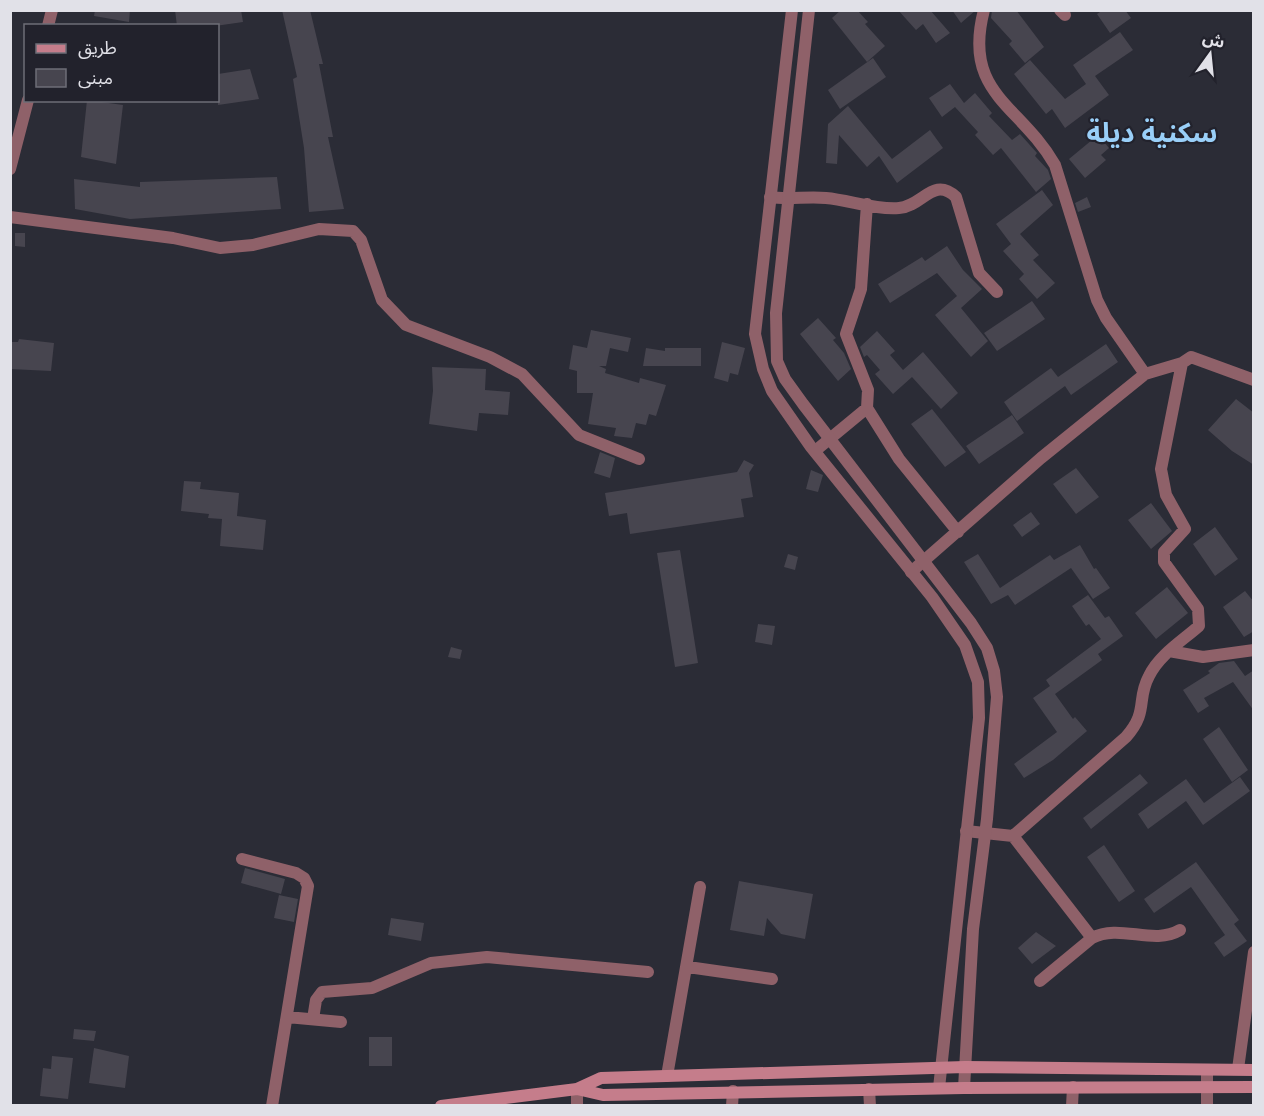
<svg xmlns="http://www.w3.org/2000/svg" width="1264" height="1116" font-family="'Open Sans','Noto Sans Arabic',sans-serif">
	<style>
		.building { fill: #47454f }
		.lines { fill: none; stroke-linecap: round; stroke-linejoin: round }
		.minor { stroke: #8f6169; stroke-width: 12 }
		.tertiary { stroke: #8f6169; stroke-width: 12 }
		.secondary { stroke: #c57d8b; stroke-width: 12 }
		.labels { text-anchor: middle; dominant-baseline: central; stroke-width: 4.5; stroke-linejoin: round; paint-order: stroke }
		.district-label { font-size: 27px; font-weight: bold; fill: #99cff8; stroke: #22222c }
	</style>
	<rect width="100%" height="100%" fill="#2b2c36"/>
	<path class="building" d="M95,10H130L129,22L94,16Z
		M175,10H241L243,22L215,26H177Z
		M282,10H310L323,64H319L333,137H328L344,209L309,212L304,148L293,79L297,77Z
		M841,10H857L868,22L865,24L885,46L867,62L832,18Z
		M898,10H930L950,33L936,43L923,24L916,30Z
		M952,10H976L961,23Z
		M992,10H1016L1044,47L1025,63L1009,44L1012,41L991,18Z
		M1103,10H1125L1131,18L1110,33L1097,14Z
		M1120,32L1133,50L1095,76L1109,95L1065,128L1052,109L1046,114L1014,74L1030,60L1065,99L1086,84L1073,65Z
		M873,58L886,77L840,109L828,90Z
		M250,69L259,99L218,105V74Z
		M950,84L964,103L975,93L992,113L989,116L1012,140L1020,134L1037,153L1035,156L1048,170L1051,179L1036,192L1001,148L993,155L975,135L978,132L955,107L942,117L929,98Z
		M87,100L123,105L116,164L81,157Z
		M848,106L892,159L930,130L943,148L897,183L879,156L867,167L839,135L837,164L826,163L828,124Z
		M1098,135L1109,148L1101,155L1106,160L1085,178L1069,159Z
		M277,177L281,209L130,219L75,209L74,179L140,187V182Z
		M1042,190L1053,205L1020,234L1039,255L1033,260L1055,283L1037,299L1019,279L1024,274L1003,251L1011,244L996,224Z
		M1087,197L1091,207L1078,212L1075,203Z
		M15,233H25V247L15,246Z
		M947,246L963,270L982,289L961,308L988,341L971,357L935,315L957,296L937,273L890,303L878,284L922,257L925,261Z
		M1032,301L1045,319L997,351L984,333Z
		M818,318L836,338L833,340L844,353L851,369L838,381L800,334Z
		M591,330L631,338L628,352L610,348L606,366H599L606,369L605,373L639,383L640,378L666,385L656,416L649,414L646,425L636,423L632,438L614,436L616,428L588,424L593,393H577V371L569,369L573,345L587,348Z
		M877,331L895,351L890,355L903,370L923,352L958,393L941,409L912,377L893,394L875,374L880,370L867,355L864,357L860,347Z
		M19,339L54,343L51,371L10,369L11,342H18Z
		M722,342L745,348L738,375L730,373L728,382L714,378Z
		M1106,344L1118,362L1071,395L1065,386L1017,421L1004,402L1051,368L1058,377Z
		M646,348L665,351V348H701V366H643Z
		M432,367L486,369L485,390L510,392L508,415L479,413L477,431L429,424L433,391Z
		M1236,399L1254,413V465L1232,451L1208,430Z
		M932,409L966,452L945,467L911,424Z
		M1012,415L1024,433L979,464L966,446Z
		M600,452L615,458L610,478L594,473Z
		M744,460L754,465L749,473L753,497L741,499L744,517L630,534L627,513L609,516L605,493L737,472Z
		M1076,468L1099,497L1076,514L1053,484Z
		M811,470L823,475L818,492L806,489Z
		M184,481L201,482L200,489L239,493L237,516L266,520L263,550L220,546L222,519L208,518L209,514L181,511Z
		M1151,503L1172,531L1151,549L1128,520Z
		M1031,512L1040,524L1022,537L1013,525Z
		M1215,527L1238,559L1215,576L1193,544Z
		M1080,545L1094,569L1096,568L1110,588L1093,599L1071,568L1015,605L1008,595L991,604L964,562L978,554L1000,588L1050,555L1054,560Z
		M680,550L698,663L675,667L657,553Z
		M788,554L798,557L795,570L784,567Z
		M1167,587L1188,613L1156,639L1135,613Z
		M1245,591L1254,602V631L1244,637L1223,607Z
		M1088,595L1105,618L1109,616L1123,636L1098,654L1102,660L1055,694L1073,719L1075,717L1087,731L1053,760L1024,778L1014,764L1057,732L1033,698L1050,686L1046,680L1101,639L1089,624L1086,626L1072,606Z
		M758,624L775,626L772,645L755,642Z
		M451,647L462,650L460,659L448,657Z
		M1234,661L1245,676L1254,670V711L1233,682L1204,698L1209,706L1198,713L1183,690L1210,673L1208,671L1219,663Z
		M1219,727L1248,770L1232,782L1203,739Z
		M1140,774L1148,783L1091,829L1083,818Z
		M1240,777L1250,791L1203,825L1186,801L1148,829L1138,814L1186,779L1204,803Z
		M1104,845L1135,891L1119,902L1087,857Z
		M1196,862L1239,920L1234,924L1247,941L1224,957L1214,943L1225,935L1191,887L1154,913L1144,899Z
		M245,868L285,879L281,894L241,883Z
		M739,881L813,894L805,939L781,934L767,918L764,936L730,930Z
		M279,895L298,899L294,922L274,918Z
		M391,918L424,923L421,941L388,935Z
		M1036,932L1056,946L1032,964L1018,948Z
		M74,1029L96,1031L94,1041L73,1039Z
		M369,1037H392V1066H369Z
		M94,1048L129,1056L125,1088L89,1083Z
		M52,1056L73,1058L68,1099L40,1096L43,1068L51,1069Z"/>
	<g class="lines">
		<path class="minor" d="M984,10C962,94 1020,104 1055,165L1097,300L1106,318L1145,374
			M1060,10L1065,15
			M48,26L52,10
			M10,169L28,100
			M770,197C789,200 807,196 826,198C849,200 876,210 899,208C923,206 933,176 956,197L979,273L997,292
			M10,217L173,238L220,248L253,245L319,229L353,231L361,240L382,300L406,325L490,357L522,374L579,435L639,459
			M867,408L899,459L958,532
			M815,451L867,408L868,390L846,334L861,289L867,204
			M911,572L1041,458L1145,374L1182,363
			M1169,651L1203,657L1254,650
			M966,831L1013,836L1092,938L1040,981
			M1013,836L1126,737C1149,711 1136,700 1149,676C1159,655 1182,641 1199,626L1198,609L1164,562V552L1185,529L1166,495L1161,469L1182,363L1191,357L1254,380
			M242,859L296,873L304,878L308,886L272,1106
			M1092,938C1120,923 1153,946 1180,930
			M688,967L772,979
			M287,1017L341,1022
			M313,1019L316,1000L322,992L372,988L431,963L487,957L648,972
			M1238,1069L1254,952
			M667,1076L700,887
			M577,1089V1106
			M869,1089L870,1106
			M732,1106L733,1091
			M1072,1106L1073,1087
			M1207,1106V1070"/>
		<path class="tertiary" d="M792,10L755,334L763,369L772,391L811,447L932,597L965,645L978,682L979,718L939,1088
			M809,10L776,313L777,361L785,379L803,404L971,623L987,648L994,671L997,697L987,819L973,929L964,1088"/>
		<path class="secondary" d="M577,1089L603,1095L964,1088L1254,1087
			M441,1106L577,1089L601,1078L965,1067L1254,1070"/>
	</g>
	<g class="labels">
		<g class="district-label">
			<text x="1152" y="131">سكنية ديلة</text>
		</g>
	</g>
	<rect width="1264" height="1116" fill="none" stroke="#e1e1e8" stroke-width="24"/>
	<rect x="24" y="24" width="195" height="78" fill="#22222c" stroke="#6e6e77" stroke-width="1.5"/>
	<rect x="36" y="44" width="30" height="9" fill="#c57d8b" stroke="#6e6e77" stroke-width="1.5"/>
	<text x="78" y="54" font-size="18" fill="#e1e1e8">طريق</text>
	<rect x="36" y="69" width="30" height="18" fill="#47454f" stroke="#6e6e77" stroke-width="1.5"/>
	<text x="78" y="84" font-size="18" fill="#e1e1e8">مبنى</text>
	<g transform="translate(1210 54) rotate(15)" stroke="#22222c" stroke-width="4.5" paint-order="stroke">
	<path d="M0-4.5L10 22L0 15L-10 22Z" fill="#e1e1e8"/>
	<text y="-9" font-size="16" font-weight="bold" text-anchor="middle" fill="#e1e1e8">ش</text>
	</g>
</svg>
